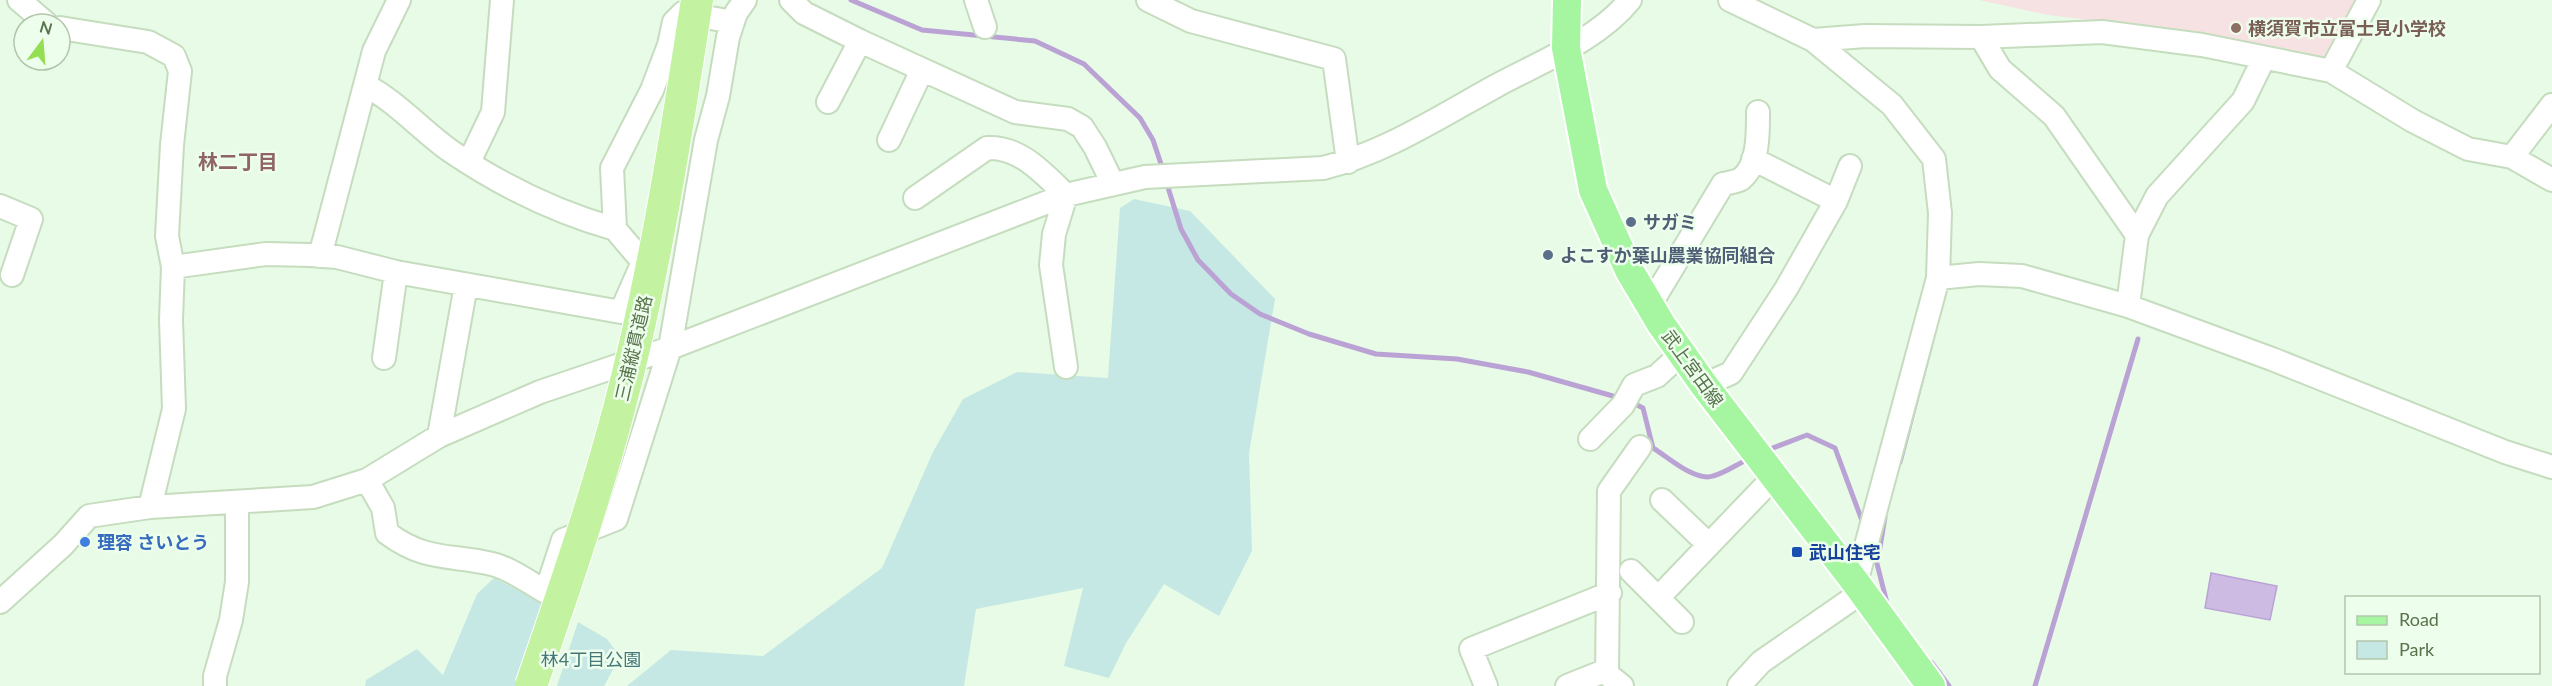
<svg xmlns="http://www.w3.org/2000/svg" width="2552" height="686" font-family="Lato,'Noto Sans JP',sans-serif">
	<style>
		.education { fill: #f7e2e3 }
		.green { fill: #c5e8e5 }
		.water { fill: #cebbe4; stroke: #baa2d5; stroke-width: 1.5 }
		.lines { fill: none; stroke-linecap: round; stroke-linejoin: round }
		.stream { stroke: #baa2d5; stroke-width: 5 }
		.minor-casing { stroke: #c5ddbe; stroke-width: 26 }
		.major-casing { stroke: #fff; stroke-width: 32 }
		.minor { stroke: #fff; stroke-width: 22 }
		.major { stroke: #a6f6a1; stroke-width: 28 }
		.highway-bridge-casing { stroke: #fff; stroke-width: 34; stroke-linecap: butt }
		.highway-bridge { stroke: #c3f2a0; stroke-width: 32 }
		.education-dot { fill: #8d6e63; stroke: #edfeec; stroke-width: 2 }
		.service-dot { fill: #5c6f8a; stroke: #edfeec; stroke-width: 2 }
		.shop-dot { fill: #3f7fe0; stroke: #edfeec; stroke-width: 2 }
		.transit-dot { fill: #1a4fb4; stroke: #edfeec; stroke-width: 2 }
		.labels { text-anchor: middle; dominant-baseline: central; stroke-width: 5; stroke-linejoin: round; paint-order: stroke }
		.education-label { font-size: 18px; font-weight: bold; fill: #785e54; stroke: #edfeec; text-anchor: start }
		.service-label { font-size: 18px; font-weight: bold; fill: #4e5e75; stroke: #edfeec; text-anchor: start }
		.street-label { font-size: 18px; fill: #59734c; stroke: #edfeec }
		.shop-label { font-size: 18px; font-weight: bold; fill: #366cbe; stroke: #edfeec; text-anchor: start }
		.transit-label { font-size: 18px; font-weight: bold; fill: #164399; stroke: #edfeec; text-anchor: start }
		.park-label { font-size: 18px; fill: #447778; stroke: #edfeec }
		.neighbourhood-label { font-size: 20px; font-weight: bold; fill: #8f6465; stroke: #edfeec }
	</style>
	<rect width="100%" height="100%" fill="#e7fbe6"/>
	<path class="education" d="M1979,0H2356L2334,55L2323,59L2114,23L2048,15Z"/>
	<path class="green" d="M1134,199L1190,211L1275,299L1249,453L1252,551L1219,616L1164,584L1126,643L1109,678L1064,666L1083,588L976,609L964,686H627L671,650L763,656L882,568L933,452L963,399L1017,372L1108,378L1120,208Z
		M494,578L548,605L519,686H365L366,680L417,649L443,675L477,594Z
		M578,622L607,639L618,654L616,664L604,686H557Z"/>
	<path class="water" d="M2211,573L2277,586L2270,620L2205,608Z"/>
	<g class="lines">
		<path class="stream" d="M851,0L922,30L1035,41L1084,64L1140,118L1153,140L1163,170
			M1166,181L1181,229L1198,260L1231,294L1260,314L1309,334L1376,354L1457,359L1528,372L1620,398
			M1631,402L1643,408L1653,448C1668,457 1695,482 1713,476C1725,473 1737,464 1749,459
			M1765,451L1807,435L1835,448L1864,526
			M1900,462L1930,347
			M1873,548L1887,603
			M1878,559L1885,517
			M1932,663L1949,686
			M2035,686L2138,339"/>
		<defs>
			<path id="minor" d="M19,0L47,24
				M791,0L804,13L860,41L1015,112L1068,119L1082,127L1095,147L1113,184
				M976,0L985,27
				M1148,0L1191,21L1334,59L1348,162
				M1730,0L1813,40L1892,105L1934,159L1940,213L1938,278L1856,583
				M60,28L148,42L174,56L180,71L172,145L167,236L173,267L171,320L174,409L150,507
				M1981,37L2000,69L2054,116L2137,235L2128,306
				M1813,40L1865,36L1981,37L2102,32L2202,45L2331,71L2369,0
				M2331,71L2413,121L2468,149L2512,157L2552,180
				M365,85C397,102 420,129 449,150C500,185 556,212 615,229
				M828,102L860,41
				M889,140L922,70
				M2512,157L2552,105
				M1753,159L1836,201
				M469,162L493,112L502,0
				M915,198L987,148C1020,146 1044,174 1066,195L1054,234L1051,265L1066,367
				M0,206L31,219L12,275
				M2137,235L2157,196L2243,101L2264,58
				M320,256L374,51L399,0
				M173,267L266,254L310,255L337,257L396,272L621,312L643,262
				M655,267L643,262L615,229L612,168L652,90L669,45L674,22L683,13L733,22
				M1938,278L1979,274L2022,276L2128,306L2272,359L2505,452L2552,467
				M1650,305L1723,184C1727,183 1736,182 1741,179C1759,165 1758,132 1758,112
				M384,358L396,272
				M1704,385L1731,373L1786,289L1836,201L1850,166
				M439,436L466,285
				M1590,439L1623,405L1634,385L1657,376L1681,354
				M367,480L383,508L387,533C426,562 450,554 492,564C510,568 530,583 546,592L563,540L616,519L670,348L706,140L718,96L728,37L736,13L745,0
				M1662,500L1709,545
				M1631,571L1682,622
				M1658,598L1773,478
				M0,602L63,545L89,516L150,507L313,497L367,480L439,436L540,392L670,348L1066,195L1145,177L1323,168C1385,153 1441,116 1496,86C1540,62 1598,40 1630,0
				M215,686V676L231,620L237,582V503
				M1486,686L1471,649L1610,593
				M1567,686L1607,670
				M1622,686L1607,674L1609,491L1640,447
				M1739,686L1761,662L1862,592"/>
			<path id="major" d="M1567,0L1566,48L1593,190L1629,270L1661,324L1704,385L1856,583L1931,686"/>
		</defs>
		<use href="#minor" class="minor-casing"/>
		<use href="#major" class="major-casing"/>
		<use href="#minor" class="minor"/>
		<use href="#major" class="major"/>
		<defs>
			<path id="highway-bridge" d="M531,686C563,593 595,500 620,405C655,272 676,136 697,0"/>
		</defs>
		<use href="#highway-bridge" class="highway-bridge-casing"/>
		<use href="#highway-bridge" class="highway-bridge"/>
	</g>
	<circle class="education-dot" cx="2236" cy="28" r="6"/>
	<g class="service-dot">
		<circle cx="1631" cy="222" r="6"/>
		<circle cx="1548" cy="255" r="6"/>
	</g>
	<circle class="shop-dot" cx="85" cy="542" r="6"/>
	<rect class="transit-dot" x="1791" y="546" width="12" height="12" rx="3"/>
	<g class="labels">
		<g class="education-label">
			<text x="2248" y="28">横須賀市立富士見小学校</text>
		</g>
		<g class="service-label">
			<text x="1643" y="222">サガミ</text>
			<text x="1560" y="255">よこすか葉山農業協同組合</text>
		</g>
		<g class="street-label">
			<text transform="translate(633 348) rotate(-77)">三浦縦貫道路</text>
			<text transform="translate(1693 368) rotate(54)">武上宮田線</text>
		</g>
		<g class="shop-label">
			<text x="97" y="542">理容 さいとう</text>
		</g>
		<g class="transit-label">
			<text x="1809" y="552">武山住宅</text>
		</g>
		<g class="park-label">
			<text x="591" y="659">林4丁目公園</text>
		</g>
		<g class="neighbourhood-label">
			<text x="238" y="161">林二丁目</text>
		</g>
	</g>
	<rect x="2345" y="596" width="195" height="78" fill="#edfeec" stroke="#b2c6ac" stroke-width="1.5"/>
	<rect x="2357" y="616" width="30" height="9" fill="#a6f6a1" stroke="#b2c6ac" stroke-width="1.5"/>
	<text x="2399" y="626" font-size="18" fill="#59734c">Road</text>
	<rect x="2357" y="641" width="30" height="18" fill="#c5e8e5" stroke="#b2c6ac" stroke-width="1.5"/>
	<text x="2399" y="656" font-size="18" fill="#59734c">Park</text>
	<g transform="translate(42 42) rotate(16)"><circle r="28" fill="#edfeec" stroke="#b2c6ac" stroke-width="1.5"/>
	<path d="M0-4.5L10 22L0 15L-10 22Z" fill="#93de51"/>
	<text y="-9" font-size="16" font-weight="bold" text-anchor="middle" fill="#59734c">N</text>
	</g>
</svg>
